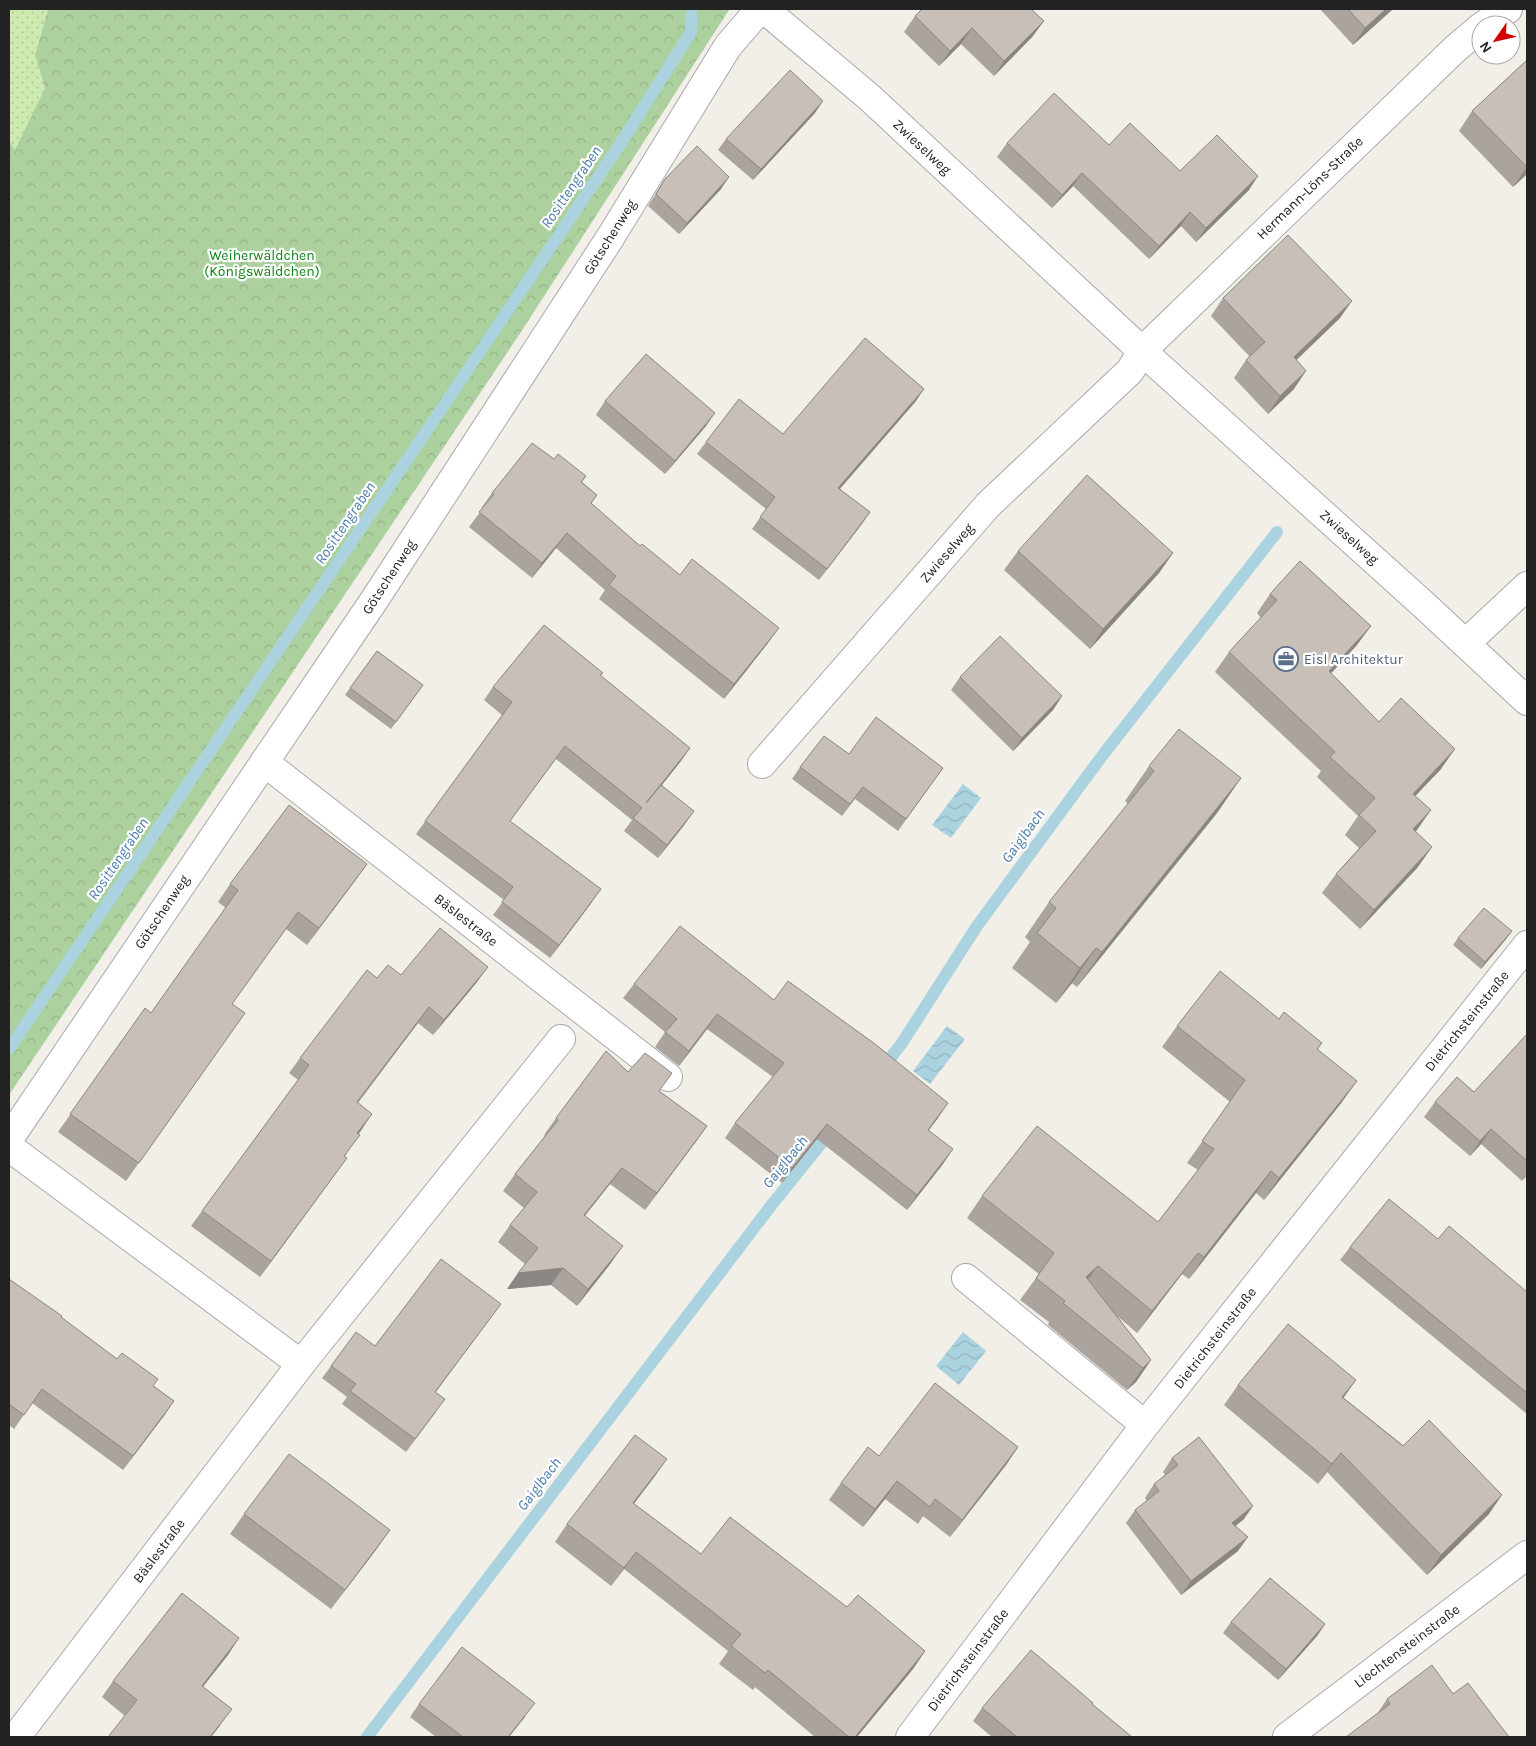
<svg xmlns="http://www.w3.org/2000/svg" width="1536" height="1746" font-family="Karla,sans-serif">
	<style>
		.grass { fill: url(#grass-dots) }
		.forest { fill: url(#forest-crowns) }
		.water { fill: url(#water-waves) }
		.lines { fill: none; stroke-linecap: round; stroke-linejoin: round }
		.stream { stroke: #aad3df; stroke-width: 12 }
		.minor-casing { stroke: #a9a9a9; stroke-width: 30 }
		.minor { stroke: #fff; stroke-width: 28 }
		.wall { fill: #aba49e }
		.shaded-wall { fill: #8b8681 }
		.building { fill: #c7bfb8; stroke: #8b8681 }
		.labels { text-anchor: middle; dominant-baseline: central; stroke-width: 4.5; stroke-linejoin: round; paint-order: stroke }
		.street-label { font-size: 14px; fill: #222; stroke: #fff }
		.park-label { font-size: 14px; fill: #0c8416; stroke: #fff }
		.service-label { font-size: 14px; fill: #4e5e75; stroke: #fff; text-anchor: start }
		.water-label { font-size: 15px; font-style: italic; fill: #4a7aab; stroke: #fff }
	</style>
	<defs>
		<pattern id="grass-dots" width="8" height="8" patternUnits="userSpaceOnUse" patternTransform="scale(1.25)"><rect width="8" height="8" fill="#cdebb0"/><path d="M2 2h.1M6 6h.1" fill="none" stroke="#b0c997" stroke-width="1.8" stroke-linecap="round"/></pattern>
		<pattern id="forest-crowns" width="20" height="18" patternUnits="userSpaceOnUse" patternTransform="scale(1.25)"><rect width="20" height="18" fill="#add19e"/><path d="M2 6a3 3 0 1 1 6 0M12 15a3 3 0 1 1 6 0" fill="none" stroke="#95b388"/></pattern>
		<pattern id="water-waves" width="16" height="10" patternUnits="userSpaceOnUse" patternTransform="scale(1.25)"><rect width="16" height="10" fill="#aad3df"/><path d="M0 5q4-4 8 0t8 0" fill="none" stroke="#92b5bf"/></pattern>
	</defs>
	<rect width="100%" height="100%" fill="#f2efe9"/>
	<path class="grass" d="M9,9H48L35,55L45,88L15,151L9,142Z"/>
	<path class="forest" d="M48,9H727L729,10L519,335L9,1095V142L15,150L45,88L35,55Z"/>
	<path class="water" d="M963,784L981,798L951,838L932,825Z
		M947,1026L965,1039L930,1084L913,1071Z
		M963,1332L986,1351L959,1385L936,1366Z"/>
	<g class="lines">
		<path class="stream" d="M9,1049L619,146L691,32L692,9
			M881,1070L902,1043L977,926L1102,756L1277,532
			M367,1737L770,1207L832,1130"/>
		<defs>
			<path id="minor" d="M764,9L869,97L1142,351L1425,606L1527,701
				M1484,25L1508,9
				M1466,643L1527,586
				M264,762L668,1077
				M762,764L988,505L1130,371L1142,351L1455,49L1481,27
				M9,1139L375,599L610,238L728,46L760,9
				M9,1147L301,1364
				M966,1278L1145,1425
				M16,1737L301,1364L561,1039
				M910,1737L1145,1425L1527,945
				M1287,1737L1527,1555"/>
		</defs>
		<use href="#minor" class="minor-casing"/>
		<use href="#minor" class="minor"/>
	</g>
	<path class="wall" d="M1320,9H1393L1353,45Z
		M915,16L1033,36L994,76L961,44L939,66L904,32Z
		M1527,60V174L1513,187L1459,131L1472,111Z
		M815,113L753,180L718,150L726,139Z
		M1007,143L1109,145L1180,171L1249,190L1196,242L1181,226L1149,259L1073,186L1052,208L997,157Z
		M665,179L721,189L679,234L648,206Z
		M1223,298L1340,318L1296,360L1294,389L1268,414L1234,378L1246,360L1250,357L1211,316Z
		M605,401L706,426L665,474L596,415Z
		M916,401L840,489L870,512L819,580L752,529L766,509L697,454L706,442L783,434Z
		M554,459L586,476L582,482L597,495L591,504L640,546L680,575L768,643L724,699L599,599L605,590L556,548L532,578L469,527L483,508L482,507L492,493Z
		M1018,551L1173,553L1159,573L1090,649L1004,570Z
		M1270,594L1357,645L1331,673L1379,722L1441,769L1415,796L1416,831L1418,867L1360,929L1322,893L1336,874L1359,848L1345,835L1358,816L1317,777L1321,771L1215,672L1229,652L1261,618L1257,613Z
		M377,651L423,685L391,729L345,695Z
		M601,676L681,761L662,785L685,824L658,858L624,831L632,820L556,759L510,821L592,902L550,958L493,915L504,900L416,834L502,715L484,700L493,687Z
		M960,677L1062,696L1053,710L1013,751L951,690Z
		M849,754L943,768L898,831L855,799L842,816L792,779L800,767Z
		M1149,766L1241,778L1217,813L1077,987L1072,983L1056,1003L1012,968L1030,942L1025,937L1049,902L1128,804L1125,801Z
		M367,864L307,945L286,929L232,1004L245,1013L126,1181L58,1132L145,1008L151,1013L226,908L218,902L230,884Z
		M1512,931L1481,969L1453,945L1458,938Z
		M401,975L477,982L433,1035L418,1023L358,1103L362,1129L345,1156L336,1173L260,1277L191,1226L298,1080L289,1073L300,1058L377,978Z
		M634,984L774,1000L938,1118L929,1130L943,1164L907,1210L817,1139L782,1183L725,1138L735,1123L773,1077L707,1029L679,1066L655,1047L665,1032L623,998Z
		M1279,1019L1322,1043L1318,1049L1342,1102L1264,1200L1256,1193L1189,1279L1182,1274L1137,1333L1117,1316L1151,1360L1136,1382L1127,1390L1048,1325L1049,1322L1020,1300L1039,1274L967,1218L982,1196L1158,1222L1198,1170L1187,1163L1230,1102L1162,1047L1177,1026Z
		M1527,1034V1176L1522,1181L1481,1144L1470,1156L1424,1117L1435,1102L1474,1092Z
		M628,1072L659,1091L707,1126L645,1210L610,1184L585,1216L611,1263L577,1306L551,1285L507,1289L525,1264L498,1242L510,1225L524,1208L503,1191L515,1174L545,1136L544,1135L556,1118Z
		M1438,1239L1527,1292V1414L1340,1260L1350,1247Z
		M9,1279L174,1401L123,1470L32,1403L14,1429L9,1425Z
		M492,1316L436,1392V1412L406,1452L342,1404L347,1397L322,1378L331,1366L375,1346Z
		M1238,1385L1344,1398L1489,1514L1427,1575L1327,1472L1318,1484L1224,1405Z
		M1018,1447L1006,1465L950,1537L923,1516L918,1524L885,1499L863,1527L829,1500L841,1483L879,1456Z
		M1172,1458L1244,1519L1235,1526L1238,1551L1181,1595L1126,1523L1135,1510L1147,1501L1145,1498L1154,1484L1165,1475L1163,1472Z
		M655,1476L634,1504L701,1554L847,1607L925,1651L913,1669L857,1737H815L755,1687L753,1690L719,1664L728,1651L624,1569L611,1586L555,1542L567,1524Z
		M244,1514L390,1530L331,1609L230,1534Z
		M1231,1622L1325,1624L1317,1636L1278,1680L1223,1633Z
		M228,1655L203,1687L220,1726L211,1737H108L125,1716L102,1697L113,1681Z
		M1453,1694L1377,1714L1387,1699Z
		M419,1704L526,1716L509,1737H436L410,1717Z
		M1092,1704L1132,1737H992L973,1721L982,1708Z"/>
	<path class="shaded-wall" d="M1386,9H1393L1353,45L1365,28Z
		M1044,21L1033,36L994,76L1004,61Z
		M972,28L961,44L939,66L950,51Z
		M823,101L815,113L753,180L761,169Z
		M1527,167V174L1513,187Z
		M1082,173L1073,186L1052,208L1062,195Z
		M1258,176L1249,190L1196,242L1206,228Z
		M729,177L721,189L679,234L687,223Z
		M1190,212L1181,226L1149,259L1159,246Z
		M1352,301L1340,318L1281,375L1294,357Z
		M1306,371L1294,389L1268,414L1280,396Z
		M924,389L916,401L830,500L838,488Z
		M715,413L706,426L665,474L675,461Z
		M870,512L862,524L819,580L827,569Z
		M567,533L556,548L532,578L542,563Z
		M1173,553L1159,573L1090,649L1103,629Z
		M1371,626L1357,645L1315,691L1329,671Z
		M779,628L768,643L724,699L734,684Z
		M1062,696L1053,710L1013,751L1022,738Z
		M690,748L681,761L637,816L646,803Z
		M1455,749L1441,769L1399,813L1413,794Z
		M1241,778L1217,813L1077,987L1102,952Z
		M1431,810L1417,830L1400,849L1413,829Z
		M694,811L685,824L658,858L667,845Z
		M1432,847L1418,867L1360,929L1374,910Z
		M367,864L355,881L307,945L319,928Z
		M601,889L592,902L550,958L559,945Z
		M1512,931L1507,938L1481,969L1485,962Z
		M1096,948L1072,983L1056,1003L1080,968Z
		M488,967L477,982L433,1035L444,1020Z
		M429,1007L418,1023L346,1117L357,1102Z
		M717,1014L707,1029L679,1066L689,1051Z
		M1357,1081L1342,1102L1264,1200L1279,1178Z
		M948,1103L938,1118L918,1144L928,1130Z
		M372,1114L362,1129L347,1148L357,1133Z
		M827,1124L817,1139L782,1183L792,1168Z
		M707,1126L695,1143L645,1210L657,1193Z
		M1491,1129L1481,1144L1470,1156L1480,1141Z
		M953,1149L943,1164L907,1210L917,1195Z
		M347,1158L336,1173L260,1277L271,1261Z
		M622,1168L610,1184L572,1231L584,1215Z
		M1271,1171L1256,1193L1189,1279L1204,1257Z
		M623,1246L611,1263L577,1306L588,1289Z
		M1198,1253L1182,1274L1137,1333L1152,1311Z
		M1098,1266L1082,1287L1086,1277Z
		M563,1268L551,1285L507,1289L518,1273Z
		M1151,1360L1136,1382L1127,1390L1143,1368Z
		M1356,1380L1342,1400V1397Z
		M174,1401L164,1416L123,1470L133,1456Z
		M1018,1447L1006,1465L950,1537L962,1520Z
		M1341,1453L1327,1472L1318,1484L1332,1464Z
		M667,1459L655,1476L621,1520L633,1503Z
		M897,1481L885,1499L863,1527L875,1509Z
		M1502,1495L1489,1514L1427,1575L1441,1555Z
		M1253,1506L1244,1519L1222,1537L1232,1523Z
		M390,1530L376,1550L331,1609L345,1590Z
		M1248,1537L1238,1551L1181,1595L1191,1581Z
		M636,1552L624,1569L611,1586L624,1568Z
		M1325,1624L1317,1636L1278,1680L1286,1669Z
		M239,1638L228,1655L190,1702L202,1686Z
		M925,1651L913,1669L857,1737H855Z
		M535,1703L509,1737H508Z
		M232,1709L211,1737H210Z"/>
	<path class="building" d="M922,9H1031L1044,21L1004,61L972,28L950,51L915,16Z
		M1348,9H1386L1365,28Z
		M1527,60V167L1472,111Z
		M790,70L823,101L761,169L726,139Z
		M1054,93L1109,145L1130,123L1180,171L1217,135L1258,176L1206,228L1190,212L1159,246L1082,173L1062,195L1007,143Z
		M697,146L729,177L687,223L656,194L665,179Z
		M1288,235L1352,301L1294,357L1306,371L1280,396L1246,360L1265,342L1223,298Z
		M865,338L924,389L838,488L870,512L827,569L760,517L775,497L706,442L739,399L783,434Z
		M646,354L715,413L675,461L605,401Z
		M532,443L554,459L558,454L586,476L581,482L597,495L591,503L640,546L642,544L680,575L692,559L779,628L734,684L609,585L616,576L567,533L542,563L479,512L494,494L492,493Z
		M1087,475L1173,553L1103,629L1018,551Z
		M1300,561L1371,626L1329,671L1379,722L1401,698L1455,749L1413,794L1431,810L1413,829L1432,847L1374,910L1336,874L1376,831L1359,815L1375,798L1330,757L1335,752L1229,652L1277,600L1270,594Z
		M544,625L603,673L600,675L690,748L646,803L661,785L694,811L667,845L633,818L642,808L565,746L510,821L601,889L559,945L502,902L513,887L425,821L512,702L493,687Z
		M1000,636L1062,696L1022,738L960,677Z
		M377,651L423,685L396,722L350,688Z
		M876,717L943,768L906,819L863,787L850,804L800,767L824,736L849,754Z
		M1179,729L1241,778L1102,952L1096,948L1080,968L1037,933L1056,908L1049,902L1154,771L1149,766Z
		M289,805L367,864L319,928L298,912L232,1004L245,1013L139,1163L70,1114L145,1008L151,1013L238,890L230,884Z
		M1484,908L1512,931L1485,962L1458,938Z
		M680,926L774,1000L788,981L875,1044L948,1103L928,1130L953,1149L917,1195L827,1124L792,1168L735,1123L784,1063L717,1014L689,1051L665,1032L677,1019L634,984Z
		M440,928L488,967L444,1020L429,1007L357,1102L372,1114L357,1133L360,1135L344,1156L347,1158L271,1261L202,1211L309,1065L300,1058L367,970L377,978L388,965L401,975Z
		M1220,971L1279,1019L1284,1012L1322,1043L1317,1049L1357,1081L1279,1178L1271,1171L1204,1257L1198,1253L1152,1311L1098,1266L1086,1277L1151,1360L1143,1368L1063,1303L1065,1301L1036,1278L1054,1253L982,1196L1037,1126L1158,1222L1214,1149L1202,1141L1245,1080L1177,1026Z
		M1527,1034V1161L1491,1129L1480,1141L1435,1102L1457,1077L1474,1092Z
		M606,1051L628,1072L645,1053L672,1073L659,1091L707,1126L657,1193L622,1168L584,1215L623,1246L588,1289L563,1268L518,1273L538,1248L510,1225L537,1192L515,1174L558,1120L556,1118Z
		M1389,1199L1438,1239L1449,1226L1527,1292V1393L1350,1247Z
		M441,1259L501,1304L435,1392L445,1399L415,1439L350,1391L356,1384L331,1366L356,1332L375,1346Z
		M9,1279L62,1316L61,1317L117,1359L122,1353L158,1379L153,1386L174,1401L133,1456L42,1389L24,1415L9,1404Z
		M1288,1324L1356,1380L1342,1397L1403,1446L1429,1420L1502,1495L1441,1555L1341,1453L1332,1464L1238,1385Z
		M935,1383L1018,1447L962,1520L935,1499L930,1507L897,1481L875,1509L841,1483L868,1447L879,1456Z
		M635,1435L667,1459L633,1503L701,1554L730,1517L847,1607L858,1595L925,1651L855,1737H849L768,1670L765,1673L731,1646L741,1634L636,1552L624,1568L567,1524Z
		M1199,1437L1253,1506L1232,1523L1248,1537L1191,1581L1135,1510L1159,1491L1154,1484L1178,1465L1172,1458Z
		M289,1454L390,1530L345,1590L244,1514Z
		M1270,1578L1325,1624L1286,1669L1231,1622Z
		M182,1593L239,1638L202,1686L232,1709L210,1737H108L137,1700L113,1681Z
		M462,1647L535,1703L508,1737H463L419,1704Z
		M1031,1650L1093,1703L1092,1704L1132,1737H1017L982,1708Z
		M1432,1665L1453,1694L1468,1683L1509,1737H1346L1390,1704L1387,1699Z"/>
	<defs>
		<symbol id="office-ring" viewBox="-11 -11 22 22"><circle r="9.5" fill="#fff" stroke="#5c6f8a" stroke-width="1.5"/><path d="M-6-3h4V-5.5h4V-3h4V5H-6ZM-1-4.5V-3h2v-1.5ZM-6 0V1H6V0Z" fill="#5c6f8a"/></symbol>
	</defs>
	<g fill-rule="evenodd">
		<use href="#office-ring" x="1272" y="645" width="28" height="28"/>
	</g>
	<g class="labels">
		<g class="street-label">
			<text transform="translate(922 147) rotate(43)">Zwieselweg</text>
			<text transform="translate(1310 188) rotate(-44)">Hermann-Löns-Straße</text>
			<text transform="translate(610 237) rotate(-58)">Götschenweg</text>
			<text transform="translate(1349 537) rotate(42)">Zwieselweg</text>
			<text transform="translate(947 553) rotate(-49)">Zwieselweg</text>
			<text transform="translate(389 577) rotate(-57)">Götschenweg</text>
			<text transform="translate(162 912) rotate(-56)">Götschenweg</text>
			<text transform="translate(466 920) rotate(38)">Bäslestraße</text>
			<text transform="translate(1467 1021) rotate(-51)">Dietrichsteinstraße</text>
			<text transform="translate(1215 1338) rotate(-52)">Dietrichsteinstraße</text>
			<text transform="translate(159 1551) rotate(-53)">Bäslestraße</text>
			<text transform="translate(1407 1646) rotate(-37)">Liechtensteinstraße</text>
			<text transform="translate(968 1660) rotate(-53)">Dietrichsteinstraße</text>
		</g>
		<g class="park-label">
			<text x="262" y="255">Weiherwäldchen<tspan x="262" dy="16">(Königswäldchen)</tspan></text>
		</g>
		<g class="service-label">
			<text x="1304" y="659">Eisl Architektur</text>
		</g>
		<g class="water-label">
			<text transform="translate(571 187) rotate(-56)">Rosittengraben</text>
			<text transform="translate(345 523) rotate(-56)">Rosittengraben</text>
			<text transform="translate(1023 836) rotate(-54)">Gaiglbach</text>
			<text transform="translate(118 859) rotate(-56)">Rosittengraben</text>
			<text transform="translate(785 1162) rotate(-51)">Gaiglbach</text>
			<text transform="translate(539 1484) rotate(-53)">Gaiglbach</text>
		</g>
	</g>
	<rect width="1536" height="1746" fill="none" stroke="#222222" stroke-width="20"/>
	<g transform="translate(1496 40) rotate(236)"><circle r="24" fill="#ffffff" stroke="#a7a7a7"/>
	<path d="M0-4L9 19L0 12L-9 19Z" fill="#d40000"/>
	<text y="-8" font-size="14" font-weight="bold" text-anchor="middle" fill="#222222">N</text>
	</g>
</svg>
